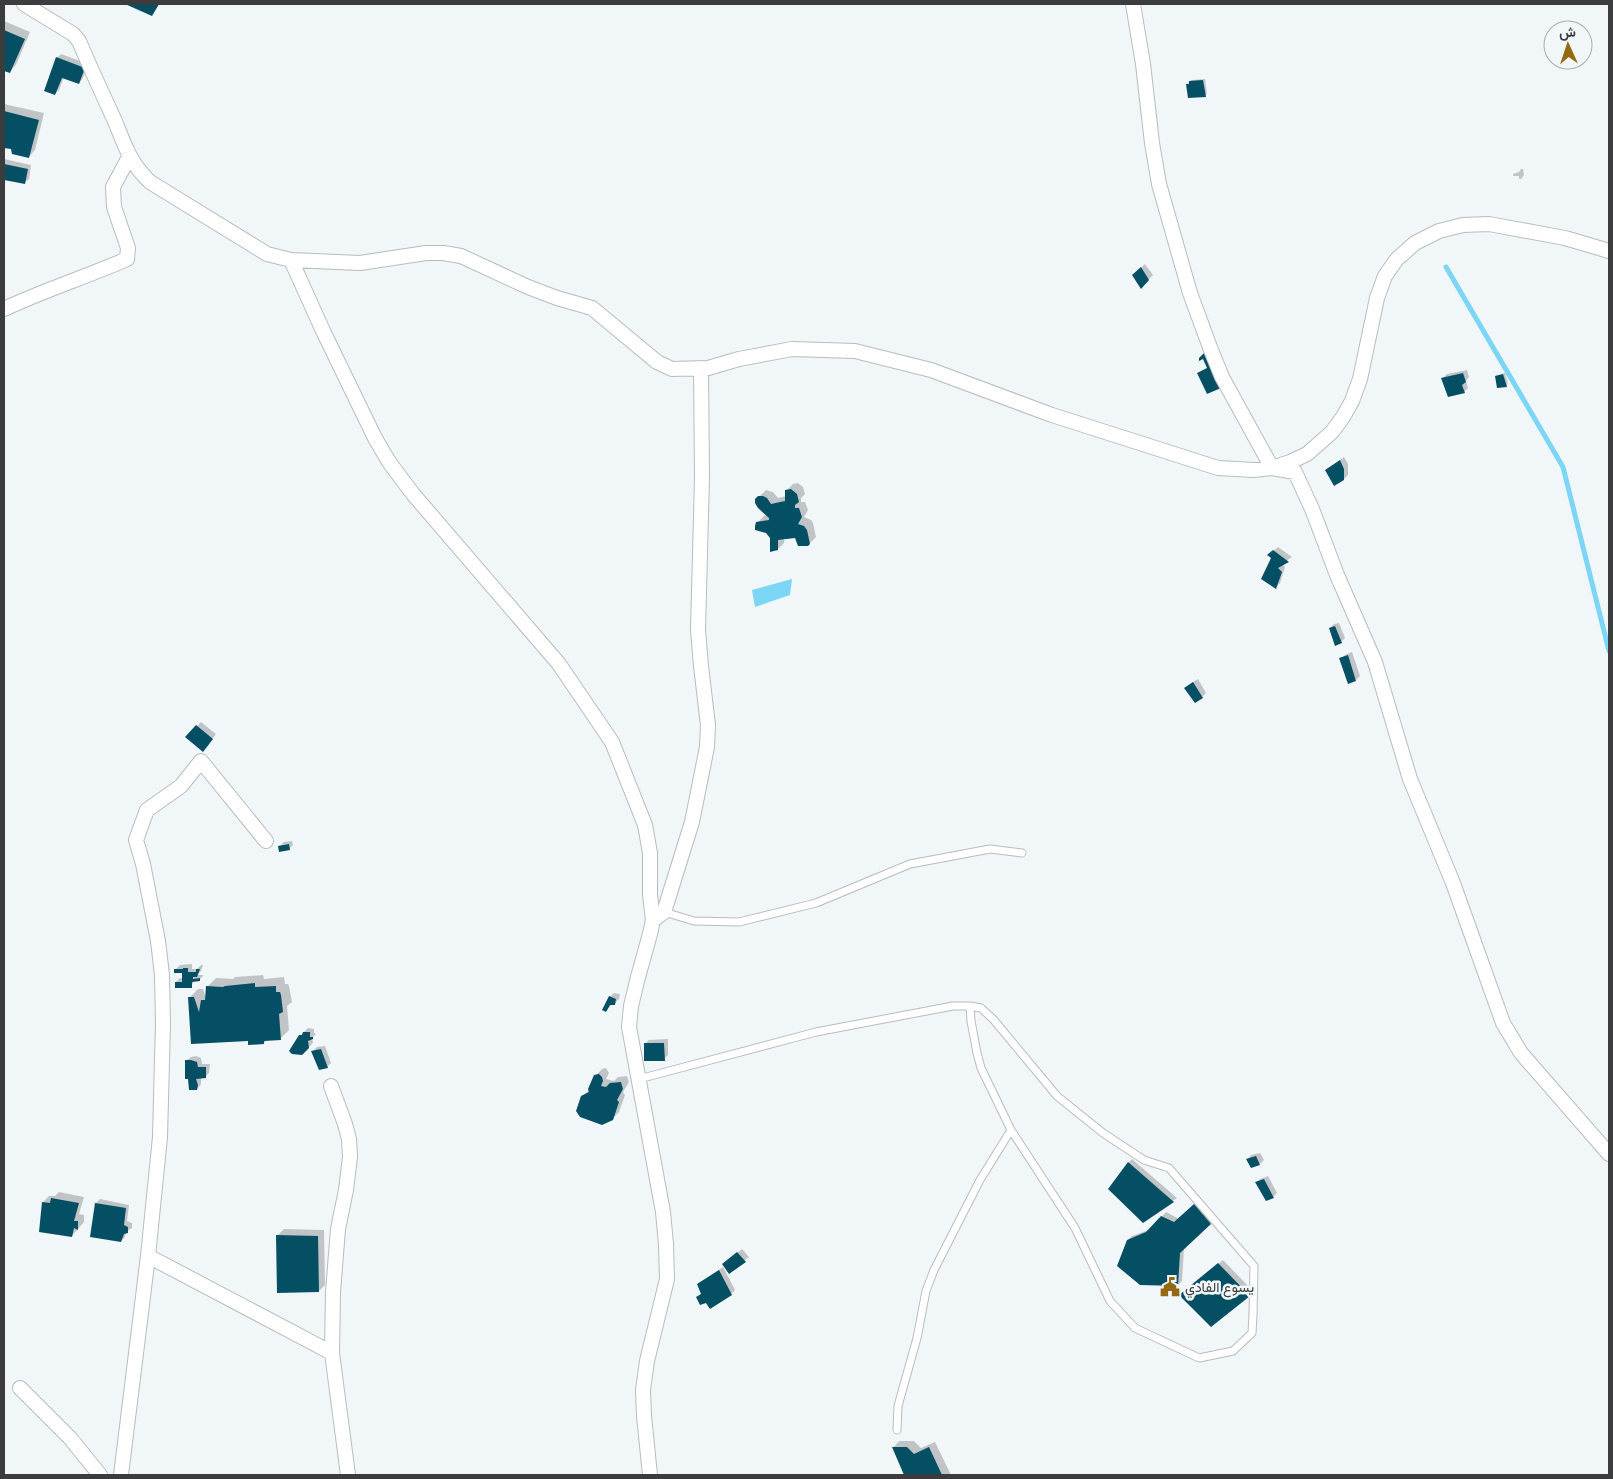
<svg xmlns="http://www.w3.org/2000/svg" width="1613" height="1479" font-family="'Space Grotesk',Vazirmatn,sans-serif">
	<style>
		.water { fill: #7bd5f4 }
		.shadow { fill: #0003 }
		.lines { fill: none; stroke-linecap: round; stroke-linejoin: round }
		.stream { stroke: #7bd5f4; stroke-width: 5 }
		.building { fill: #054f64 }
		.service-casing { stroke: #b7bcbe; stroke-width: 9 }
		.minor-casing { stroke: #b7bcbe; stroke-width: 16 }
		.service { stroke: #fff; stroke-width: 7 }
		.minor { stroke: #fff; stroke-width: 14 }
		.labels { text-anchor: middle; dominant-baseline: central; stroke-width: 5; stroke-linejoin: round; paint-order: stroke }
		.poi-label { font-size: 14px; fill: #3a3c3d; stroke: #f1f6f8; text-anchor: start }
	</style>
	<rect width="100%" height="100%" fill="#f1f6f8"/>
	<path class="water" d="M792,579L790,595L755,607L752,590Z"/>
	<path class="shadow" d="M128,4H160L151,14Z
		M4,21L30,32L16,65L9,72L4,69Z
		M61,54L88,64L83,78L79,83L64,77L59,90L55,94L57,58Z
		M1205,79L1207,94L1205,95L1187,84L1192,80Z
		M4,104L44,113L35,150L29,157L12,148L4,147Z
		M4,159L31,165L29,179L24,183L4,178Z
		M1521,169H1523L1524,175L1521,179H1519V176H1513V174L1519,172Z
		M1145,264L1153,275L1141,287L1138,271Z
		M1467,370L1469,377L1466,381L1468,388L1464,392L1443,378L1447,374Z
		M1505,373L1508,384L1506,386L1496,376Z
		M1344,457L1348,464V475L1344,479L1326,470Z
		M798,483L803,487L805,494L801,498V502H805L808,510L804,517L811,520L813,523L816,537L808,545L795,536L784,538V543L778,549L767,531L757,523L764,516L768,515L756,500L766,490L773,492L778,498L786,496V491L793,484Z
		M1278,547L1292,557L1282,564L1285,567L1280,583L1276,587L1273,558L1269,555Z
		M1339,623L1345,638L1341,642L1330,628L1334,624Z
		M1352,652L1360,676L1356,680L1341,659L1345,655Z
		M1198,679L1206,693L1202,697L1190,684Z
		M201,722L216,734L207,746L187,737Z
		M292,841L293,845L289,849L280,846L284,842Z
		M192,964V969H197L201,965H203L201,971L197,975H203V976L199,980H195L191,986L176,982L180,978H183V972L175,970L180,965Z
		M263,975L264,979L284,977L285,984H288L289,986L292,1002L287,1006L289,1030L280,1039L267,1040L264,1043L249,1039L192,1043L189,998L198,989H203L206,998L207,987L216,978L233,979L235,977Z
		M614,993L620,994L619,999L614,1004H612L606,1011L610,997Z
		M308,1028L314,1029V1033L316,1034L312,1038L313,1043L302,1054L300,1036Z
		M668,1039V1055L664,1059L645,1044L649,1040Z
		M325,1046L331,1063L327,1067L313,1051L317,1047Z
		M196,1056L201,1058L202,1064H210L209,1073L205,1077H201V1084L197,1089L186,1061L191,1057Z
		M606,1068L609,1073L606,1079L614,1081L618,1077L627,1076L629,1082L623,1092L625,1095L619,1112L612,1119L582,1097L589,1090L595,1076L602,1069Z
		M1260,1153L1264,1160L1260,1164L1252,1166L1248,1159L1251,1155Z
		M1132,1159L1177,1198L1173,1201L1128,1163Z
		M1268,1176L1277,1193L1273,1197L1267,1199L1256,1183L1260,1179Z
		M59,1192L84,1197L79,1214L84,1215V1222L72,1236L43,1202L49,1196H55Z
		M100,1199L129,1205L127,1221L132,1223V1228L126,1232L125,1237L121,1241L96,1203Z
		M1198,1201L1215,1219L1184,1248L1182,1281L1178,1285L1128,1240L1132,1236L1151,1229L1166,1212L1179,1219Z
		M284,1229L324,1230L325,1285L319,1291L278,1235Z
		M742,1249L749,1257L729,1272L728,1260Z
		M1223,1260L1253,1291L1211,1326L1184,1291Z
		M723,1267L735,1290L731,1294L706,1301L698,1297L702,1293L699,1284Z
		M899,1441H914L921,1448L935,1442L951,1475H906L893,1448Z"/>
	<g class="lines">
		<path class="stream" d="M1446,267L1563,467L1609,651"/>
	</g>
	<path class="building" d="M125,4H159L152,16Z
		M4,30L25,39L10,73L4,71Z
		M56,57L85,68L79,84L62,78L55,95L44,91Z
		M1203,80L1206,97L1188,98L1186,84H1189V81Z
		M4,111L39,120L29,158L12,154L11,149L4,148Z
		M4,164L28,169L25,184L4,180Z
		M1141,267L1149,280L1141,289L1132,275Z
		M1205,352L1221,388L1207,394L1197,373L1207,368L1203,359L1199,361V358Z
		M1463,373L1466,382L1462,385L1465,393L1448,397L1441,378Z
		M1503,374L1507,387L1497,388L1495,376Z
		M1340,460L1344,469V480L1334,486L1325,470Z
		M791,489L797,494L799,502L795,505V508H799L802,517L798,524L804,526L807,530L810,544L808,546H798L795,538L778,540V550L770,552V538L766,533L755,530V526L756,522L769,520V518L758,508L755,503V499L758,496H763L767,498L771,504L785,501V490Z
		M1273,550L1289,562L1278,568L1282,572L1276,589L1261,579L1271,558L1267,555Z
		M1335,626L1342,643L1335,646L1329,628Z
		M1348,655L1356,681L1348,684L1339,658Z
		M1193,682L1203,698L1195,703L1184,688Z
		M196,725L213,739L203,752L185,737Z
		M289,844L290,850L279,852L278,846Z
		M183,968H188V972H196V969H200L197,977H193V979L200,978V981L192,982V988H175V982H182V973H174V969H183Z
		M255,983V987L276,986V992H280L281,995L283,1012L279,1014L281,1040L264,1041V1044L248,1045V1041L191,1044L188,997H194L199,1012L201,1000H205L206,986L223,987L225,986Z
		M609,996L616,999L615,1005H610L606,1012L602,1010Z
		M303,1032H310V1037H313V1039L308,1041L309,1048L302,1055L292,1054L289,1051L299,1035H302Z
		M644,1043H664L665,1061H644Z
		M321,1049L328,1068L319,1070L311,1051Z
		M185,1060H191L197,1062L198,1067H206V1078L196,1079L198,1085L197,1090H189L188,1079H185Z
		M599,1074L602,1077L603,1081L601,1086L606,1087L610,1083L621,1082L623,1089L617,1100L619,1102L613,1120L602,1125L580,1117L576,1111L581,1096L589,1092L588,1089L594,1075Z
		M1256,1156L1260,1165L1251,1168L1246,1159Z
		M1128,1162L1174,1202L1143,1223L1108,1189Z
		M1264,1179L1274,1198L1266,1201L1255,1182Z
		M51,1198L79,1203L74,1221H78V1230L74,1228L72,1237L39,1232L42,1202L50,1203Z
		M95,1203L126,1208L124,1225L128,1227V1233L124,1234L121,1242L90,1237Z
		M1194,1204L1211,1224L1180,1253L1178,1286L1140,1285L1117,1266L1127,1240L1146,1232L1161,1216L1174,1222Z
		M276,1235L318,1236L319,1292L277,1293Z
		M737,1252L746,1262L729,1274L722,1264Z
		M1218,1263L1250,1296L1211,1327L1179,1295Z
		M719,1270L732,1295L710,1309L706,1303L700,1305L696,1297L701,1294L697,1284Z
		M892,1447H907L914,1454L929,1447L942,1475H904Z"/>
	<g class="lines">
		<defs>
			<path id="service" d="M664,912L694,921L739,922L816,903L910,864L990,849L1022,853
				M639,1079L816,1032L953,1006H970L971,1021L977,1053L981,1068L1011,1130L1075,1228L1110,1301L1135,1328L1199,1358L1233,1351L1252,1333L1253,1315L1254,1266L1169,1168L1144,1160L1103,1133L1057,1096L993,1019L981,1008L970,1006
				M897,1430L898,1406L917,1338L926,1291L934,1270L980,1180L1011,1130"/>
			<path id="minor" d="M24,4L73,34L79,41C90,67 102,93 114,119C125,145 129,162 150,182L267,254L291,260L360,263L426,253H443L461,256L528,287L557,298L592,308L657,362L672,369L708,368L739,359L792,349L855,351L931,370L1052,415L1218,468L1254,470L1272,468L1290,462L1307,454L1332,432L1343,417L1352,401L1360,379L1377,298L1385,276L1397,259L1415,243L1439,231L1463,225L1489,224L1565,238L1609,251
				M1133,4L1143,64L1152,143L1159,184L1190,293L1211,350L1222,377L1272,468L1295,472L1312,509L1337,575L1375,662L1410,779L1453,883L1503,1023L1521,1053L1609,1154
				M291,260L324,333L375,438L389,462L413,494L559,664L612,742L645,825L650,853V895L653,920L650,934L638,977L631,1006L629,1027L663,1212L666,1244L667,1279L647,1361L643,1390L644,1416L650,1475
				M4,309C44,290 86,277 127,259L128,248L114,207L113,187L129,157
				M266,841L201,761L181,786L147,810L136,840L143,864L158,941L162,975L163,1023L160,1137L148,1256L332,1353
				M653,920L664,912L692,822L707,747L708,725L701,666L698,630L702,478L701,368
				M331,1086L345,1124L349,1139L350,1157L346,1190L338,1229L333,1292L332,1353L348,1475
				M20,1388L70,1438L100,1475
				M121,1475L148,1256"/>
		</defs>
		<use href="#service" class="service-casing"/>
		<use href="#minor" class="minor-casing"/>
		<use href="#service" class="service"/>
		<use href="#minor" class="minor"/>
	</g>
	<defs>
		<symbol id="civic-bare" viewBox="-9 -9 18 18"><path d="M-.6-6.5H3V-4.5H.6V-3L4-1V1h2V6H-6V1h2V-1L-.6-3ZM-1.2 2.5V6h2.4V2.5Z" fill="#936a13" stroke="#f1f6f8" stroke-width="2.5" paint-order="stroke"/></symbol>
	</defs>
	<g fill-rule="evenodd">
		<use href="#civic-bare" x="1156" y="1273" width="28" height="28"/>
	</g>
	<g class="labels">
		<g class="poi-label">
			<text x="1185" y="1287">يسوع الفادي</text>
		</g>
	</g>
	<rect width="1613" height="1479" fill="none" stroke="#3a3c3d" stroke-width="10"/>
	<g transform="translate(1568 45) rotate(357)"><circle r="24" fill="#f1f6f8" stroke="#a8acad"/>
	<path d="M0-4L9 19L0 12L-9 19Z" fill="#936a13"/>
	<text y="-8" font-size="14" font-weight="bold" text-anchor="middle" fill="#3a3c3d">ش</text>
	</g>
</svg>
